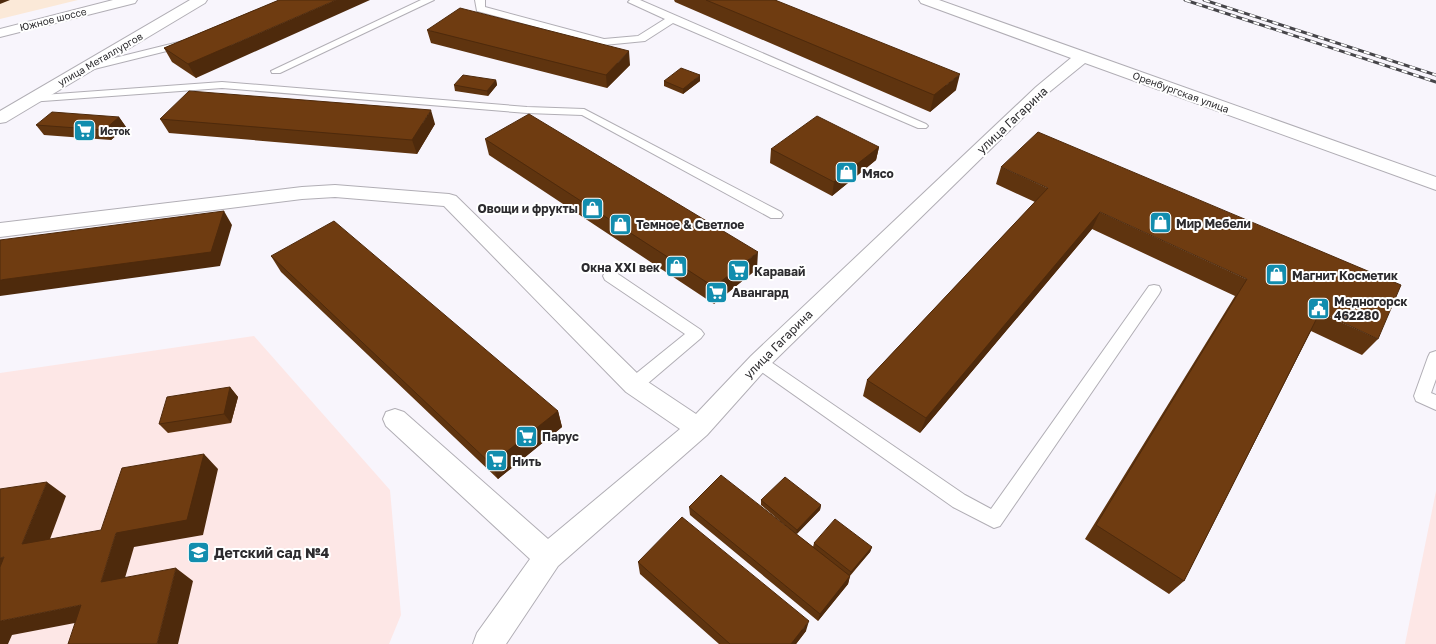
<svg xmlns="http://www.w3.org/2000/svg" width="1436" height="644" font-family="'Golos Text',sans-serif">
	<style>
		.industrial { fill: #fbe9d8 }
		.education { fill: #fde7e6 }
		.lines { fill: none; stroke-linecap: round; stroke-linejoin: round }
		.lane-casing { stroke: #b1aeb5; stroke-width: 2 }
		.street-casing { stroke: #b1aeb5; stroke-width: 2 }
		.secondary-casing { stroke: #b1aeb5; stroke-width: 2 }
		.lane { fill: #fff; fill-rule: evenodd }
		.street { fill: #fff; fill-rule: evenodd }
		.secondary { fill: #fff; fill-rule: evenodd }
		.rail-casing { stroke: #464549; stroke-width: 3 }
		.rail { stroke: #fff; stroke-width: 2; stroke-dasharray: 6; stroke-linecap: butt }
		.wall { fill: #5f340f }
		.shaded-wall { fill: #4e2a0c }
		.building { fill: #6f3c11; stroke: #4e2a0c }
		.labels { text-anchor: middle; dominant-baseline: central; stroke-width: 4; stroke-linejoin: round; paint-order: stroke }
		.far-street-label { font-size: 10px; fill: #2c2b2e; stroke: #fff }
		.far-poi-label { font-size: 10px; font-weight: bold; fill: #2c2b2e; stroke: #fff; text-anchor: start }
		.street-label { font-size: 12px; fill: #2c2b2e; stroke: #fff }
		.poi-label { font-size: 12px; font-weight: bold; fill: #2c2b2e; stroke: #fff; text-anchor: start }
		.near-poi-label { font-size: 14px; font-weight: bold; fill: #2c2b2e; stroke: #fff; text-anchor: start }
	</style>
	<rect width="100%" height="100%" fill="#f8f5fc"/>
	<path class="industrial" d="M0,0H78L0,19Z"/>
	<path class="education" d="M254,336L390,490L401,615L389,644H0V373Z
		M1436,491V644H1405Z"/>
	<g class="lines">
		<defs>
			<path id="lane" d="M421,0H434L280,73H272L271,71Z
				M475,0H485V7L604,39L638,36L665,19L628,2L630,0H640L926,124L928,126L926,128H918L673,23L645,41L604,45L477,11Z
				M183,41L188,44L187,46L86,71L81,68L82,66Z
				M222,82L527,107L584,109L781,212L783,215L781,218H771L582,115L527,113L222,88L29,102L23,99L29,96Z
				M610,271L615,272L701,330L704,334L701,338L640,390L634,391L628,390L626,385L628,380L685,334L605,280L603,276L605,272Z
				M1154,285L1159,286L1161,290L1159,294L1000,526L994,528L953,507L753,366L751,362L753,358L759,356L765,358L965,495L991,509L1149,286Z
				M1436,351V379L1431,393L1436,395V410L1416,401L1414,396L1428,357L1430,353Z"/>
			<path id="street" d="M190,0H207L205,3L6,122L0,123V111Z
				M919,0H939L1436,177V190L1085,63L1048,93L767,368L707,435L558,566L506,644H473L477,633L530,559L386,426L383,419L386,412L395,409L404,412L548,539L680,429L626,392L444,206L335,197L302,199L0,237V223L302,187L335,185L449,194L456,196L642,378L696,414L751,356L1036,87L1071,58L921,3Z"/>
			<path id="secondary" d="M113,0H137L135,3L0,37V29Z"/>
		</defs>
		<use href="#lane" class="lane-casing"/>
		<use href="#street" class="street-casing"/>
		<use href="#secondary" class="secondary-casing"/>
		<use href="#lane" class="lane"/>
		<use href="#street" class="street"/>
		<use href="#secondary" class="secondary"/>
		<defs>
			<path id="rail" d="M1185,0L1436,82
				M1204,0L1436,75"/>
		</defs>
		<use href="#rail" class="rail-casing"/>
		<use href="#rail" class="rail"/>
	</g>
	<path class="wall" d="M279,0L196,78L172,62L164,48Z
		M674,0H775L956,90L930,112L675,2Z
		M427,30L630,65L607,88L431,43Z
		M496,80L497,85L488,96L455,91L454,85Z
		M664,81H700L683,94L664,86Z
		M119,117L126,127L111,140L44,135L36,125Z
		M160,119L435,124L417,154L169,133Z
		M485,139L757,269L714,304L489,155Z
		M879,147L876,160L832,196L770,163L771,149Z
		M1001,167L1378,339L1362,355L1311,331L1184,581L1169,594L1085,539L1235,296L1092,229L920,433L863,396L867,380L1035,202L996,184Z
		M271,256L558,411L562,427L498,479L281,272Z
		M230,387L238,397L231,423L168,433L159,424Z
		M761,500L821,505L820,510L796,534L813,547L814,543L872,547L870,552L850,576L848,584L818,621L690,515L689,507L793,532L761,505Z
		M638,562L806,631L796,644H719L640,574Z"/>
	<path class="shaded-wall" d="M0,0H10L0,4Z
		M336,0H370L196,78L188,64Z
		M629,51L630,65L607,88L606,75Z
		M960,74L956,90L930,112L934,95Z
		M700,75V81L683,94V89Z
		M496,80L497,85L488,96L487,91Z
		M431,110L435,124L417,154L412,140Z
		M119,117L126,127L111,140L104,130Z
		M879,147L876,160L832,196L834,182Z
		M224,211L232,225L220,266L0,296V280Z
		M1100,212L1092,229L920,433L926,418Z
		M758,252L757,269L714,304V287Z
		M230,387L238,397L231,423L224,414Z
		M558,411L562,427L498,479L491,464Z
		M204,454L218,469L203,535L134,547L120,595L101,582L116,533Z
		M47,482L66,496L43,558L22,544Z
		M821,505L820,510L796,535L797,530Z
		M872,547L870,552L849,576L851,572Z
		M4,557L0,576V558Z
		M176,568L193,581L178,644H157Z
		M850,576L848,584L818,621L820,614Z
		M81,605L101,618L12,635L8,644H0V621Z
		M809,621L806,631L796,644H791Z"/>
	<path class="building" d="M279,0H336L188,64L164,48Z
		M706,0H775L960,74L934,95Z
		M460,8L629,51L606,75L427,30Z
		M681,68L700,75L683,89L664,81Z
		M463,75L496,80L487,91L454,85Z
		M189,91L431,110L412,140L160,119Z
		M52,112L119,117L104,130L36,125Z
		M529,114L758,252L714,287L485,139Z
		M817,116L879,147L834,182L771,149Z
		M1038,132L1401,285L1378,339L1320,312L1184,581L1096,525L1247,279L1100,212L926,418L867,380L1048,188L1001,167Z
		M224,211L211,252L0,280V240Z
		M334,221L558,411L491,464L271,256Z
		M230,387L224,414L159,424L167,397Z
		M204,454L187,520L116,533L101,582L176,568L157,644H68L81,605L0,621V567L4,557L0,558V489L47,482L22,544L101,530L122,468Z
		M721,475L850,576L820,614L689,507Z
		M785,477L821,505L797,530L761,500Z
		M682,517L809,621L791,644H730L638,562Z
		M835,519L872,547L851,572L814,543Z"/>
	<defs>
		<symbol id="supermarket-square" viewBox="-11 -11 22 22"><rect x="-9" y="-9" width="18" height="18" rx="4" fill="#128dae" stroke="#fff"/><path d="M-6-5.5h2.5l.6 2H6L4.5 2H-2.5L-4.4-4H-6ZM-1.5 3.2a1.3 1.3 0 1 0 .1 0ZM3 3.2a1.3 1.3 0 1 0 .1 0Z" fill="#fff"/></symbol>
		<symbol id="shop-square" viewBox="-11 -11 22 22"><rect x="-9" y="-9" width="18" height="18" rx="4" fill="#128dae" stroke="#fff"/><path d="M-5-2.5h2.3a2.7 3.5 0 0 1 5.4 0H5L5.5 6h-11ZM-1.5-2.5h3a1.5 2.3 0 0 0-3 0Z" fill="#fff"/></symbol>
		<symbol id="civic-square" viewBox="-11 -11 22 22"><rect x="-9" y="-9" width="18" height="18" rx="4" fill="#128dae" stroke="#fff"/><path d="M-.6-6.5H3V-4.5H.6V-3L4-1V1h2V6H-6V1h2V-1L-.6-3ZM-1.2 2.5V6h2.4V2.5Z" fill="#fff"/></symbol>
		<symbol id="school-square" viewBox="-11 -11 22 22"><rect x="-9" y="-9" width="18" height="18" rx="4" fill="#128dae" stroke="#fff"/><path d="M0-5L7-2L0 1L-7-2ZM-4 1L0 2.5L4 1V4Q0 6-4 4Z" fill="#fff"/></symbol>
	</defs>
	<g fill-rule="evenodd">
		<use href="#supermarket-square" x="72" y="118" width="25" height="25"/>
		<use href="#shop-square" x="834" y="160" width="25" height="25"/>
		<use href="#shop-square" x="580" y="196" width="25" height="25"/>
		<use href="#shop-square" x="1148" y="210" width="25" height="25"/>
		<use href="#shop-square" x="608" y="212" width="25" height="25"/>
		<use href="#shop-square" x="664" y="254" width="25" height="25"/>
		<use href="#supermarket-square" x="726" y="258" width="25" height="25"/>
		<use href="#shop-square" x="1264" y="262" width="25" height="25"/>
		<use href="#supermarket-square" x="704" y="280" width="25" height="25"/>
		<use href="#civic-square" x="1306" y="296" width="25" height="25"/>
		<use href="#supermarket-square" x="514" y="424" width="25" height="25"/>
		<use href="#supermarket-square" x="484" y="448" width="25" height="25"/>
		<use href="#school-square" x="186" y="540" width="25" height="25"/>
	</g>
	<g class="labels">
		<g class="far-street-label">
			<text transform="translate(53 19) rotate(-14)">Южное шоссе</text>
			<text transform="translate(100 59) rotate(-30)">улица Металлургов</text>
			<text transform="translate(1181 92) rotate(20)">Оренбургская улица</text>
		</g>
		<g class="far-poi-label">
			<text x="100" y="131">Исток</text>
		</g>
		<g class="street-label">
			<text transform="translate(1012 120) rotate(-43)">улица Гагарина</text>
			<text transform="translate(778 344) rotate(-45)">улица Гагарина</text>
		</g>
		<g class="poi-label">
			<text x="862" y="173">Мясо</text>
			<text x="578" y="208" text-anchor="end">Овощи и фрукты</text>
			<text x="1176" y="223">Мир Мебели</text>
			<text x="636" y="224">Темное &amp; Светлое</text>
			<text x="660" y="267" text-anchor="end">Окна XXI век</text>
			<text x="754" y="271">Каравай</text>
			<text x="1292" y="275">Магнит Косметик</text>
			<text x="732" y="292">Авангард</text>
			<text x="1334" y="301">Медногорск<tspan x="1334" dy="14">462280</tspan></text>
			<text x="542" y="436">Парус</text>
			<text x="512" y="461">Нить</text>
		</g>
		<g class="near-poi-label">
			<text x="214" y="552">Детский сад №4</text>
		</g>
	</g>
</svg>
